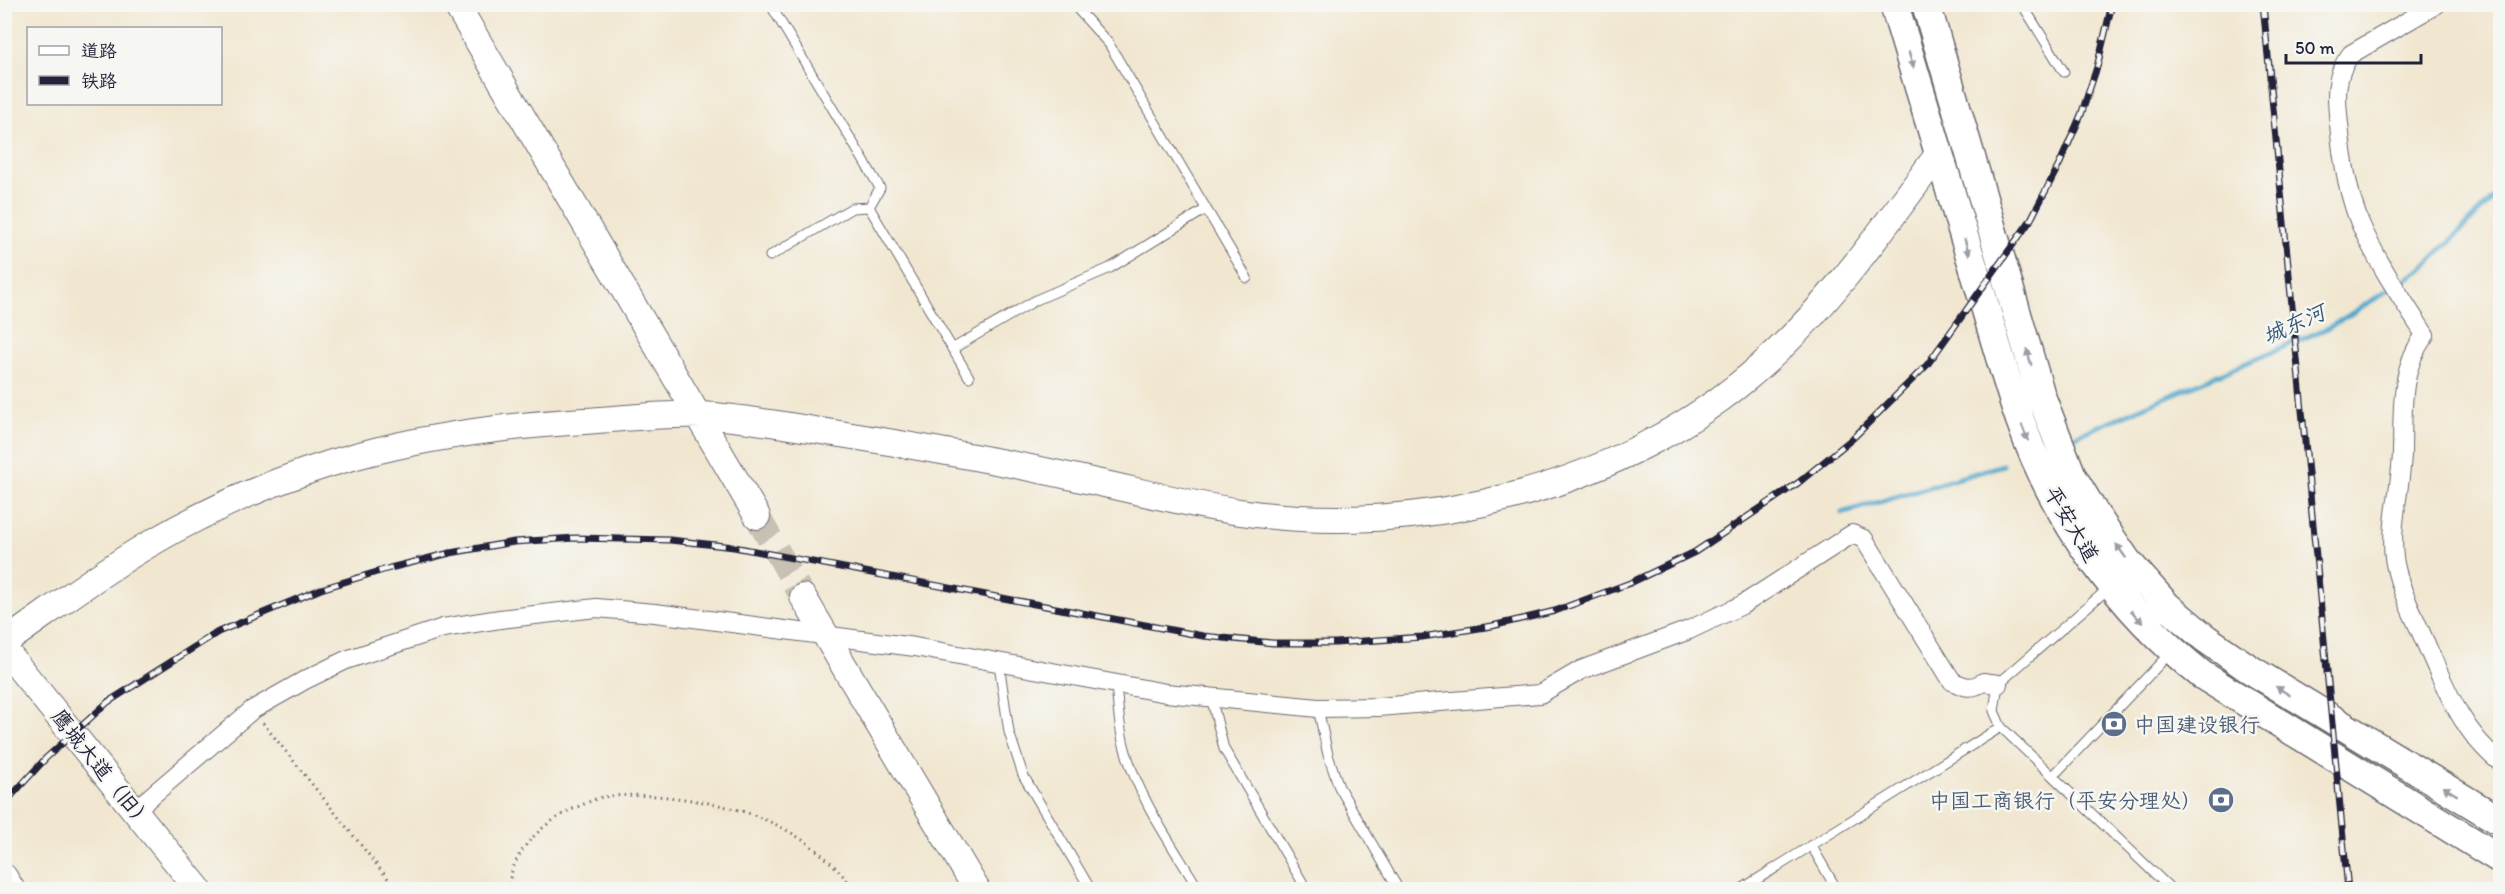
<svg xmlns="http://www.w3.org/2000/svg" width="2505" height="894" font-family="Itim,'LXGW WenKai TC',sans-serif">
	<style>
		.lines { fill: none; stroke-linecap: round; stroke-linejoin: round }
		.stream { stroke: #4ca6ca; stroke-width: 5 }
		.secondary-tunnel { stroke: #c8c0b2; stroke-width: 26; stroke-dasharray: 26 13; stroke-linecap: butt }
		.lane-casing { stroke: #6a676f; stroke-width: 11 }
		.street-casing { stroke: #6a676f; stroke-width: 20 }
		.secondary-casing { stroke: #6a676f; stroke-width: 28 }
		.primary-casing { stroke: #6a676f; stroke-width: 31 }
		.path { stroke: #6a676f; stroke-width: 3; stroke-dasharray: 1.5 4.5; stroke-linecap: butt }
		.lane { stroke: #fff; stroke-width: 9 }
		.street { stroke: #fff; stroke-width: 18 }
		.secondary { stroke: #fff; stroke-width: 26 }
		.primary { stroke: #fff; stroke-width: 28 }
		.rail-casing { stroke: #22223b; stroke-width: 7 }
		.rail { stroke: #f6f6f2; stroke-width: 4.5; stroke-dasharray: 14; stroke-linecap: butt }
		.oneway { fill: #9c9ca7 }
		.labels { text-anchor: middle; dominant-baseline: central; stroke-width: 5; stroke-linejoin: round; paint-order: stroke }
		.street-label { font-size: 21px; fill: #22223b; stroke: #f6f6f2 }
		.service-label { font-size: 21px; fill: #4e5e75; stroke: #f6f6f2; text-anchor: start }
		.water-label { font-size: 22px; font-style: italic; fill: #335774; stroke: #f6f6f2 }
	</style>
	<rect width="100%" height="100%" fill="#f6f6f2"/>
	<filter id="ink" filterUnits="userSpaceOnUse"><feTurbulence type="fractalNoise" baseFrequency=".0167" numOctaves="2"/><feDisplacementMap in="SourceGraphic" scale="12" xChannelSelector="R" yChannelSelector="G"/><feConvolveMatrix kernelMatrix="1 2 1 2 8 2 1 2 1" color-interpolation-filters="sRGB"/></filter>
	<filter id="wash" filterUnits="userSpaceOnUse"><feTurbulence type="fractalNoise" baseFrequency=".008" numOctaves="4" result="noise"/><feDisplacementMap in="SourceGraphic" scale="24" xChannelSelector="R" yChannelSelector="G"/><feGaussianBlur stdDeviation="1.35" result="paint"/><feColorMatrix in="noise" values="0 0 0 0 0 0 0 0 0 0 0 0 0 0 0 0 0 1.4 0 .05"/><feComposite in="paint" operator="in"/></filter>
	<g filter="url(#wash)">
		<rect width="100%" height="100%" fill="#f1e7d0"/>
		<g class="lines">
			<path class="stream" d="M2071,438L2330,327L2422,269L2500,192
				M1842,513L2003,465"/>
		</g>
	</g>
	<g filter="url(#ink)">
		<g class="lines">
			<path class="secondary-tunnel" d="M757,516L803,597"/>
			<defs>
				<path id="lane" d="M1073,4L1109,44L1247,278
					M2022,4L2064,72
					M869,207L969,377
					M770,256L852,208L869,207L880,188L770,4
					M952,349L1036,300L1110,268L1206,209
					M2109,588L1998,684L1994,711L2001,727L2172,890
					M999,664L1009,732L1023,775L1091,890
					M1116,684C1118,706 1119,730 1126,752C1140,801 1173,846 1199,890
					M1211,697L1224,749L1307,890
					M1318,708L1328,755L1339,787L1399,890
					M2053,776L2170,653
					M1811,845L1837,890
					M1740,890L2001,727"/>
				<path id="street" d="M2437,4L2351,54C2334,75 2336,98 2339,124C2342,157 2347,192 2360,223C2377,262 2402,299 2425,335C2399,369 2403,412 2402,453C2401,488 2390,523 2394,558C2398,585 2411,610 2422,635C2442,679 2460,731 2500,762
					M135,810L252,710L305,680L346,660L443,628L500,619L596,608L655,613L915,647L1166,693L1318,708L1378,707L1540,694L1581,670L1689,630L1742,605L1852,534L1864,539L1952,681C1965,687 1971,690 1983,682L1998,684"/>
				<path id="secondary" d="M456,4L757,516
					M803,597L977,890
					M4,643C51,610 97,575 146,546C288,462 420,431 584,421C623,419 663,413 702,415C748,418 794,427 840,434C921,447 1002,461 1082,479C1134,490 1187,504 1240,512C1420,539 1624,488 1761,366C1830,305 1884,227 1939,153
					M4,649L199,890
					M4,877L12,890"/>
				<path id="primary" d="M1894,4C1921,93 1947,181 1974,269C1989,319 2003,371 2020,420C2055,520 2120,610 2202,675L2500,859
					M1926,4L2041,396L2072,476L2096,516L2127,561L2167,606L2205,638L2248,668L2500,821"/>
			</defs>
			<use href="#lane" class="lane-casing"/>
			<use href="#street" class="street-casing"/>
			<use href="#secondary" class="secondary-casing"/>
			<use href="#primary" class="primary-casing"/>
			<path class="path" d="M263,723L397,890
				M508,890C512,848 545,820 582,805C589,802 596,798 603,797C647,791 721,801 761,818C798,833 831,857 854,890"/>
			<use href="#lane" class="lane"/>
			<use href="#street" class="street"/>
			<use href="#secondary" class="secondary"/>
			<use href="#primary" class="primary"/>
			<defs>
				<path id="rail" d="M2263,4L2348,890
					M4,804L46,758L108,702L218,632L321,589L390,568L450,553L514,542L575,538L670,540L734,547L1203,636L1273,643H1335L1422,637L1492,626L1555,611L1630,583L1695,552L1798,483L1852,439L1927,365L2030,221L2060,163L2081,115L2097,67L2112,4"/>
			</defs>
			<use href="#rail" class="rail-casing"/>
			<use href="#rail" class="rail"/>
		</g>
		<defs><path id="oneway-solid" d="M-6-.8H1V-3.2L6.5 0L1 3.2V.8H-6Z" transform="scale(1.5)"/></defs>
		<g class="oneway">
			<use href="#oneway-solid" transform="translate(1911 60) rotate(73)"/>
			<use href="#oneway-solid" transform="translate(1967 247) rotate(73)"/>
			<use href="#oneway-solid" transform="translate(2029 357) rotate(-106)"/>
			<use href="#oneway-solid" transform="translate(2025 433) rotate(68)"/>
			<use href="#oneway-solid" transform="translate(2121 551) rotate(-125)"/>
			<use href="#oneway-solid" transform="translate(2137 617) rotate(47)"/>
			<use href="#oneway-solid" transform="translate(2283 691) rotate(-148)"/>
			<use href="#oneway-solid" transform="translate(2450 791) rotate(-149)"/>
		</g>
	</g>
	<defs>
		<symbol id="bank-disc" viewBox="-11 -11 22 22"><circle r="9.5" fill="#5c6f8a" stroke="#f6f6f2"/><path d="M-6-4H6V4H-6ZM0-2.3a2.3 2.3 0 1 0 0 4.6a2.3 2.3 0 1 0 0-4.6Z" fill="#fff"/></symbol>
	</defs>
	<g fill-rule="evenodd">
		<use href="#bank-disc" x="2099" y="709" width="30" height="30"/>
		<use href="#bank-disc" x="2206" y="785" width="30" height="30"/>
	</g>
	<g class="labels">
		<g class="street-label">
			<text transform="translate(2072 524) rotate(59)">平安大道</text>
			<text transform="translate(102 769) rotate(51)">鹰城大道（旧）</text>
		</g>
		<g class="service-label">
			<text x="2134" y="724">中国建设银行</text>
			<text x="2202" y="800" text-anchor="end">中国工商银行（平安分理处）</text>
		</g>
		<g class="water-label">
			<text transform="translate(2294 324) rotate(-24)">城东河</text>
		</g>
	</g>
	<rect width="2505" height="894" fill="none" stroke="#f6f6f2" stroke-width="24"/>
	<rect x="27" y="27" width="195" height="78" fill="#f6f6f2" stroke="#a1a1a9" stroke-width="1.5"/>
	<rect x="39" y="46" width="30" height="9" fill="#ffffff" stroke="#a1a1a9" stroke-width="1.5"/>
	<text x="81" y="57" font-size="18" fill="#22223b">道路</text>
	<rect x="39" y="76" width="30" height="9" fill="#22223b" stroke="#a1a1a9" stroke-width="1.5"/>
	<text x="81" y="87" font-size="18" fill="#22223b">铁路</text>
	<path d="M2286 54v9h135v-9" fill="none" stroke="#22223b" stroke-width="3"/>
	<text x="2295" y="54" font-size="18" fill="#22223b" stroke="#f6f6f2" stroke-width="4.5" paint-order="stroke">50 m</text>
</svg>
